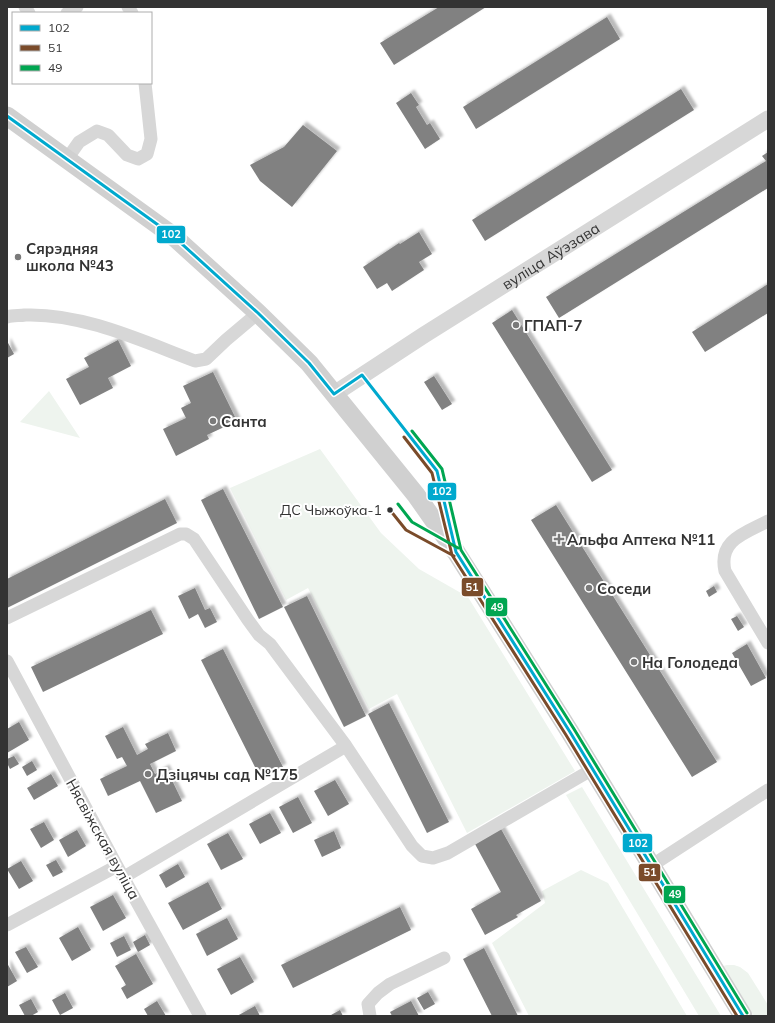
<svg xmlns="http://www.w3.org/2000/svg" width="775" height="1023" font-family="Mulish,sans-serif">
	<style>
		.green { fill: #eef4ee }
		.building { fill: #818181; filter: url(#shadow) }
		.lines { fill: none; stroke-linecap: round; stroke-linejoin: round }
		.minor { stroke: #d7d7d7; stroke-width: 13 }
		.tertiary { stroke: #d7d7d7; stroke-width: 17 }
		.secondary { stroke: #d0d0d0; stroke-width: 19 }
		.bus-1-casing { stroke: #fff; stroke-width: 6 }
		.bus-2-casing { stroke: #fff; stroke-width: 6 }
		.bus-3-casing { stroke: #fff; stroke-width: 6 }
		.bus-1 { stroke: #00a9ce; stroke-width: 3 }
		.bus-2 { stroke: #7a4b2a; stroke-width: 3 }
		.bus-3 { stroke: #00a651; stroke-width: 3 }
		.poi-dot { fill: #7a7a7a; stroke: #fff; stroke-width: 1.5 }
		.bus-dot { fill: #333; stroke: #fff; stroke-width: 1.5 }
		.labels { text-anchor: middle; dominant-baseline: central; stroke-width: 4; stroke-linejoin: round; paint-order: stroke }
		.bus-label { font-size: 14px; fill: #333; stroke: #fff; text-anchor: end }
		.poi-label { font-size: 15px; font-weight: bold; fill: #333; stroke: #fff; text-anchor: start }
		.street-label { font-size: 15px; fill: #333; stroke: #fff }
		.line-badge { stroke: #fff; stroke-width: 1.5 }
		.badge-label { font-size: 11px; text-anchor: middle; font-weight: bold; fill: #fff }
	</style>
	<defs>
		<filter id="shadow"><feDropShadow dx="3.5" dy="-3.5" stdDeviation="1" flood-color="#0004"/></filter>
	</defs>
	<rect width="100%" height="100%" fill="#fff"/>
	<path class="green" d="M49,391L80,438L20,422Z
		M320,449L381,533L419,569L468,597L575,771L467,833L397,694L369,709L308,588L286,600L230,488Z
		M582,787L721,1016H699L566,795Z
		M581,870L608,883L687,1016H529L492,943L545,903L542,891Z
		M727,965H734L740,967L748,973L768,1005V1016H754L723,966Z"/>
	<path class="building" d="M439,7H486L394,65L380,43Z
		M607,17L620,39L476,129L463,107Z
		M681,89L694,110L485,241L472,220Z
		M411,93L419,105L416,107L427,125L430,123L440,139L425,149L396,103Z
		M303,125L337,151L292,207L260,181L250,165L284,147Z
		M768,152V188L559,318L546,297L766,161L762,156Z
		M419,232L432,254L419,262L424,270L392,291L387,283L377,289L363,267L399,243L400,244Z
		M768,284V313L705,352L692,332Z
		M512,310L612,470L592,482L492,323Z
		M118,340L131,366L108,378L113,388L80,405L66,379L89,367L84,358Z
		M7,341L14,354L7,358Z
		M213,372L237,421L207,435L209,439L176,456L163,429L186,418L181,408L191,403L183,386Z
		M434,376L452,404L442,410L424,382Z
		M223,489L283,607L259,619L201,500Z
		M165,499L177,523L7,608V579Z
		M556,505L717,762L692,777L531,520Z
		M714,586L717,592L709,597L706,591Z
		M195,588L205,610L210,608L217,622L205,628L198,614L189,619L178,596Z
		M307,596L366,716L344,727L284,607Z
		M151,610L163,634L43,692L31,667Z
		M737,616L744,627L738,631L731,619Z
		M747,644L766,678L751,686L732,653Z
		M223,649L283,767L261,779L201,660Z
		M389,703L449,822L427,833L368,714Z
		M19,722L29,740L7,753V729Z
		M123,727L137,755L148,749L145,744L168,733L176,751L150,764L155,774L166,768L182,801L156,813L140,781L108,796L100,779L127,766L122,757L117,759L105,736Z
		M14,756L19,764L10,769L7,763V759Z
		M32,761L37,770L27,776L22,767Z
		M51,774L58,786L34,800L27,788Z
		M335,780L349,804L328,816L314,791Z
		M298,797L312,823L293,833L279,807Z
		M270,813L281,833L260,844L249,824Z
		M44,822L54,840L41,848L30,829Z
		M501,829L541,901L516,915L518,917L485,935L471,909L501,892L475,844Z
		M77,830L86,846L68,857L59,840Z
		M334,831L341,848L322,857L314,840Z
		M228,833L243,859L221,870L207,844Z
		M56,860L63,872L53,877L46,865Z
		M21,861L33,881L19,889L7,869Z
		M178,864L185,877L166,888L159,875Z
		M208,882L222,909L183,930L168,903Z
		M113,895L126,918L103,931L90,907Z
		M400,907L411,930L293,988L281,965Z
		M227,918L238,939L207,956L196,934Z
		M78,927L91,950L72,961L59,938Z
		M145,935L150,945L138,952L133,942Z
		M124,936L131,950L117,957L110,943Z
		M26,947L38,967L27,973L15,952Z
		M484,948L518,1016H492L463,959Z
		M136,954L153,984L127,999L121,988L126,985L115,966Z
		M240,957L254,982L231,995L217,969Z
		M7,963L17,981L7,987Z
		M428,992L435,1004L424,1010L417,998Z
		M65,993L73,1008L60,1015L52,1000Z
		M31,999L38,1012L31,1016H25L19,1005Z
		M157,1001L166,1016H148L144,1009Z
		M411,1001L419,1016H392L390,1012Z
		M255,1006L260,1016H237Z
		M340,1010L343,1016H331V1015Z"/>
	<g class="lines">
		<path class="minor" d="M25,7L29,13
			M128,7L132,13
			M67,13L77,7
			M67,159L79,142L97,131L108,135L127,155L138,159L147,154L151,139L145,83
			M7,317C13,315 19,316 25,315C83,313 142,341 195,361L206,359L226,340L258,313
			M768,521C745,533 718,540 725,571L768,643
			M7,618L180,534H186L194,539L248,620L259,635L270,644L346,746L412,846L422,856L433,858L448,853L593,769
			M7,661L117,866L200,1016
			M651,866L768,790
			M124,877L346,746
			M7,925L117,866
			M370,1016L368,1004L378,993L390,984L444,958"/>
		<path class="tertiary" id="s1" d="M334,394L424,335L768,119"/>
		<path class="secondary" d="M7,116L172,235L258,313L309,363L416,495L456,552L570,732L743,1016"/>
		<defs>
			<path id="bus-1" d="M7,116L172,235L258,313L309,363L334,394L362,375L437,471L456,552L570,732L743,1016"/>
			<path id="bus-2" d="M404,437L432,473L452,555L566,735L737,1016
				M390,510L406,530L454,556"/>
			<path id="bus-3" d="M412,431L442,469L461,550L574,729L747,1013
				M398,504L412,522L458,548"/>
		</defs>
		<use href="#bus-1" class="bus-1-casing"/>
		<use href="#bus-2" class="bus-2-casing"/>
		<use href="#bus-3" class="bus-3-casing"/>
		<use href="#bus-1" class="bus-1"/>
		<use href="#bus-2" class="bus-2"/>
		<use href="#bus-3" class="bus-3"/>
	</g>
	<g class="poi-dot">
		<circle cx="18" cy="257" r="4"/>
		<circle cx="516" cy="325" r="4"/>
		<circle cx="213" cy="421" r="4"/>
		<path d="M557 533h4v4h4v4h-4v4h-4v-4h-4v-4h4z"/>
		<circle cx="589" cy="588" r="4"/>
		<circle cx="634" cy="662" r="4"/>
		<circle cx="148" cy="774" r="4"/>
	</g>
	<circle class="bus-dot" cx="390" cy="510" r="3.5"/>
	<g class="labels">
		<g class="bus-label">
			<text x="382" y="510">ДС Чыжоўка-1</text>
		</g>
		<g class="poi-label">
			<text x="26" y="248">Сярэдняя<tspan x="26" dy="17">школа №43</tspan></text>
			<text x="524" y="325">ГПАП-7</text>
			<text x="221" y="421">Санта</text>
			<text x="567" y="539">Альфа Аптека №11</text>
			<text x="597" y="588">Соседи</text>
			<text x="642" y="662">На Голодеда</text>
			<text x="156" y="774">Дзіцячы сад №175</text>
		</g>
		<g class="street-label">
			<text stroke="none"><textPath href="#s1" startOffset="257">вуліца Аўэзава</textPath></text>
			<text transform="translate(103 839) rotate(61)">Нясвіжская вуліца</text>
		</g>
	</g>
	<g class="line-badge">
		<rect x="156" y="225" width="30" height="19" rx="4" fill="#00a9ce"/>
		<rect x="427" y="482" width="30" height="19" rx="4" fill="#00a9ce"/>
		<rect x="461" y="577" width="23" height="20" rx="4" fill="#7a4b2a"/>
		<rect x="485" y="597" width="23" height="20" rx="4" fill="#00a651"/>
		<rect x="622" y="833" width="31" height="20" rx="4" fill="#00a9ce"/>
		<rect x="638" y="863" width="23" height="19" rx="4" fill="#7a4b2a"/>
		<rect x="663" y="885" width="23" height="19" rx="4" fill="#00a651"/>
	</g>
	<g class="badge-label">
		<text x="171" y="238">102</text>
		<text x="442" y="495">102</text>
		<text x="472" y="591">51</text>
		<text x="497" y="611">49</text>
		<text x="638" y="847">102</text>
		<text x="650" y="876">51</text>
		<text x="675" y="898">49</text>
	</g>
	<rect width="775" height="1023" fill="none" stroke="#333333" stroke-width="16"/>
	<rect x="12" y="12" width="140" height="72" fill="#ffffff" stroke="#adadad"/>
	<rect x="20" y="25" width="20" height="6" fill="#00a9ce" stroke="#adadad"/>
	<text x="48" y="32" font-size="12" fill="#333333">102</text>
	<rect x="20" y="45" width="20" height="6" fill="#7a4b2a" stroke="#adadad"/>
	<text x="48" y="52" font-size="12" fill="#333333">51</text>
	<rect x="20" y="65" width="20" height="6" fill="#00a651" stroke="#adadad"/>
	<text x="48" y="72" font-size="12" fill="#333333">49</text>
</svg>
